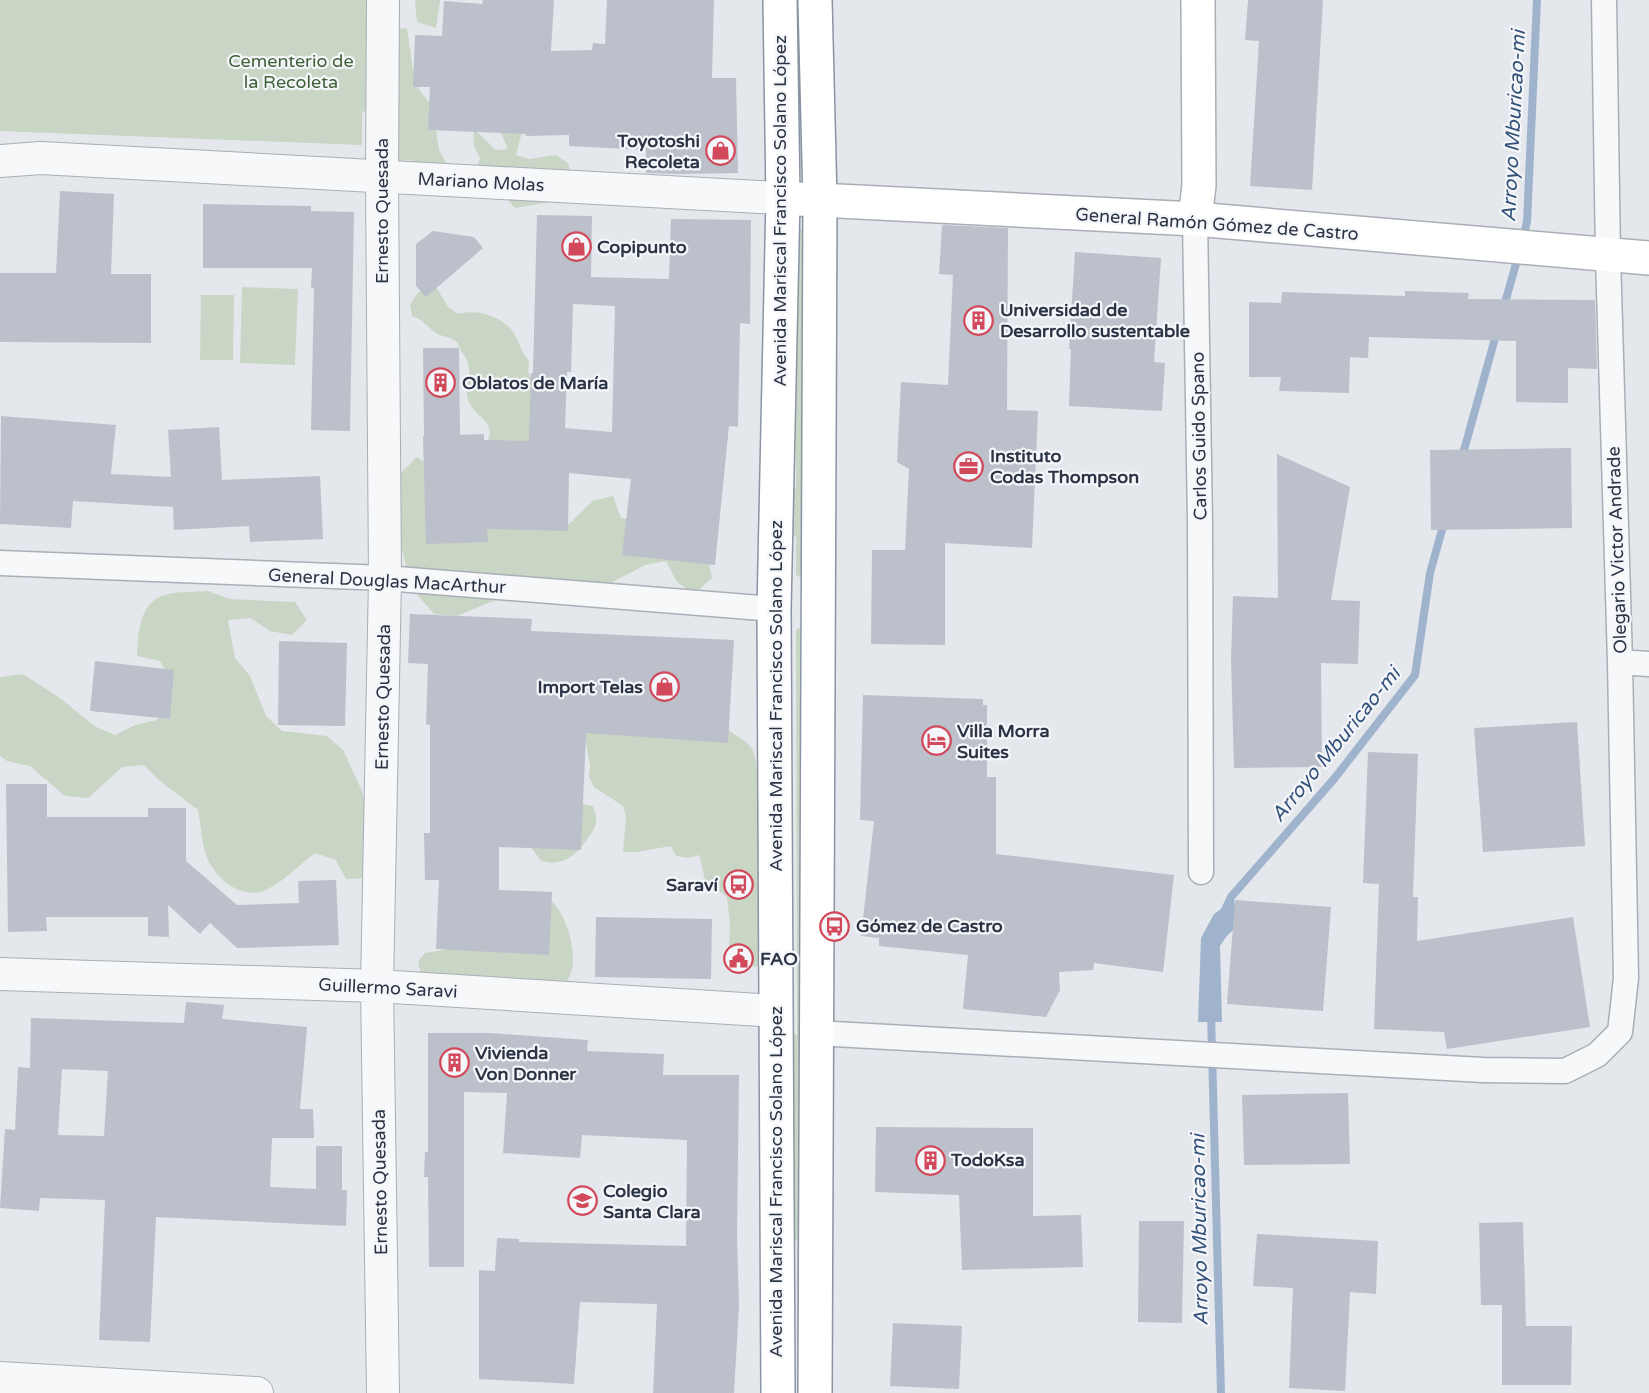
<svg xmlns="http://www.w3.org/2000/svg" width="1649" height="1393" font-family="'Varela Round',sans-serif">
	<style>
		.green { fill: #c9d6c5 }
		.water { fill: #9fb4cc }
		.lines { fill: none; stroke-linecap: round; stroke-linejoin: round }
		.stream { stroke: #9fb4cc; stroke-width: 8 }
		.building { fill: #bbc0ca; fill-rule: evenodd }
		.minor-casing { stroke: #a9aeb7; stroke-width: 27 }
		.tertiary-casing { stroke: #a9aeb7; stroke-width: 34 }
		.secondary-casing { stroke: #a9aeb7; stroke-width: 36 }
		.trunk-casing { stroke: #8b94a3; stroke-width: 36 }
		.minor { stroke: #f7f8fa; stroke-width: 24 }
		.tertiary { stroke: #f7f8fa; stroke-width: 32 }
		.secondary { stroke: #fff; stroke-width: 33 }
		.trunk { stroke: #fff; stroke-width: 33 }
		.labels { text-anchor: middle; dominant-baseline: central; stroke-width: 4.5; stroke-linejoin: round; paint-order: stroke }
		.park-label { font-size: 18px; fill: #3f6138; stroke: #f4f6f9 }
		.poi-label { font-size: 18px; font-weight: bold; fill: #2b3445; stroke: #f4f6f9; text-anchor: start }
		.street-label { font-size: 18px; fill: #2b3445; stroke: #f4f6f9 }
		.water-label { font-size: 20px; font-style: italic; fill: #34527a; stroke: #f4f6f9 }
	</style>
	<rect width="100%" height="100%" fill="#e4e7ec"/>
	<path class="green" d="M0,0H389L377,101L362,113V145L0,131Z
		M415,0H440L436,28L417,22Z
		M795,0H803L804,166L798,169Z
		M407,28L415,84L433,108L439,150L455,179L433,182L411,160L372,163L366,133L381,119L397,29Z
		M526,116L516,155L529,159L556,155L568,163L574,186L568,199L515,208L500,191L474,178L480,158L474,146L473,128L496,150L508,149L501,133Z
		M798,229H801L804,233V577L802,578L796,575V536L789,539L791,481L796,490L795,233Z
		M242,287L298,289L295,365L240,363Z
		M425,287H436L448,307L458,314C475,309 498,315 510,328C519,338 520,352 529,361L528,372L539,393L548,439L485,446C500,421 476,420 468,400C464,387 471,380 469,368C469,358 459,352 458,343C449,336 442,337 436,333C427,326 423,320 412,316L410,305L416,295Z
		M201,295H234L233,360H200Z
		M417,457L435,470L524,522L569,524L593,501L613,496L621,518L644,521L707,554L712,578L694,594L677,582L666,561L645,565L603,587L519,590L457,616L434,614L419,597L409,578L394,518L395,496L401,473Z
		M208,591L229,599L295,602L307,620L292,635L270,631L250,618L228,620L235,658L250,676L266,716L282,731L327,736L343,750L362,791L367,813L369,878L346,879L336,860L315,853C299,865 282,884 263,891C239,899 214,877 206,855C201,841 201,824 198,810L160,781L144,765L122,767L88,798L65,796L30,766L7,761L0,756V677L23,674L60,698L94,726L115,735L135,725L157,720L171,702V680L160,661L137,656C138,634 139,602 165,595C178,591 194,592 208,591Z
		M799,628H802L807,1393H798L797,1240L786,1238L788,1030L797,1035L796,630Z
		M724,726C741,742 757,741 756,769L766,770L760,967L748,966L735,957L729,947L730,925L727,897L718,890L707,886C703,876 703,866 699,855L688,858L676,856L671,846L637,852H623L626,817L623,806L594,787L589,777L590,766L584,731Z
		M582,804L593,806C599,821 596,828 586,841C573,858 563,866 541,861L528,843Z
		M548,897C565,913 574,940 573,963C573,970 568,979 565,986L421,973L418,962L425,953L457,948Z"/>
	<path class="water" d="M1234,900L1238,925L1226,937L1220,946L1222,1022H1198L1201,938L1214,914Z"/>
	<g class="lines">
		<path class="stream" d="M1522,241L1527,222L1537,0
			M1503,310L1519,253
			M1461,461L1497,331
			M1224,912L1231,897L1334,779L1415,675L1430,573L1445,519
			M1211,1013L1221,1393"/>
	</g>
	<path class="building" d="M483,0H554L551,51L592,50L593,43L605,44L607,0H714L712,78H736L738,173L678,174L646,173V150L569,146V135L526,136V134L428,130L430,87H413L415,35L442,36L444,1L482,4Z
		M1248,0H1323L1312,190L1250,186L1259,41L1245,40Z
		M60,191L114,194L111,274H151V343L0,342V273H56Z
		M203,204L311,206V211L354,212L350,431L311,430L314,288H311L312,268H203Z
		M537,215L592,216L591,277L669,279L671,219L751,220L750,324L740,323L738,427L729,426L715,565L622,555L631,479L569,473L568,531L487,529L488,542L426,544L423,436H424L423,348H459L460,435L484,434V440L529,441L531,373H533ZM573,304L615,306L612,432L565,428L567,372H571Z
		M942,225L1008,228L1007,410L1038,411L1032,548L945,543V645L871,644L872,550H905L909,469L897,462L901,382L948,385L953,275L939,274Z
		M433,231L474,237L483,248L426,297L416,286V244Z
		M1075,252L1161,258L1154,362L1165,363L1162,411L1069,406L1071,349H1069Z
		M1405,291L1469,293L1468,299L1595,300L1597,369L1568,368V403L1516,402V341L1369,337L1368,358L1350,357L1349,393L1279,391L1281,377H1249V302L1281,303L1282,292L1405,296Z
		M1,416L116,425L111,474L171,477L168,430L219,427L222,480L320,476L323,539L250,542L249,526L174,530L173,507L73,501L71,528L0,524Z
		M1571,448L1572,528L1431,530L1430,450Z
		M1277,454L1350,487L1331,600L1360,601L1358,664L1321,663L1322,767L1234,768L1231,659L1233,596L1278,598Z
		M410,614L532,619L531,631L734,640L728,743L586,733L581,850L499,847V890L552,892L549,955L436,949L439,880H425L424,833H430V725L426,724L428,664L408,663Z
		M279,641L347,643L345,726L278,725Z
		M95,661L174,670L170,719L90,711Z
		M863,695L983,699V705H987V777H996V854L1174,875L1163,972L1094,963L1093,970L1059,972L1060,990L1046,1017L963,1009L968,955L879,946V938L861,936L874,821L860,820Z
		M1577,722L1585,846L1483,852L1474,728Z
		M1368,752L1418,754L1413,897H1418L1417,941L1573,917L1590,1027L1447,1049L1444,1032L1374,1029L1379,884L1363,883Z
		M6,784H47V817H148V808H186V861L237,905L299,903L298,881L336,880L339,945L237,948L210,923L200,934L168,905L169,937L148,936V917H46L47,931L8,932Z
		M1235,900L1331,907L1323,1011L1227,1004Z
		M596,917L712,919L711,979L595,977Z
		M186,1002L224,1005L222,1019L307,1027L300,1109H313L314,1138H272L270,1187L316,1189V1146H342V1190H347L346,1226L156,1217L150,1342L99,1340L105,1200L40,1198L39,1211L0,1208L5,1129L15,1130L18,1067L30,1068L31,1018L184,1023ZM62,1069L108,1071L104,1136L58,1135Z
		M428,1033H490L588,1040L587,1051L664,1054L663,1075H739L737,1236L739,1306L734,1393H653L657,1304L580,1302L574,1384L479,1379V1270L495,1271L497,1238L519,1239V1242L686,1246L687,1140L582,1135L580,1158L503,1153L507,1093L464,1092V1267H429L428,1177H424L425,1152H428Z
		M1348,1093L1350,1164L1244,1165L1242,1095Z
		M876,1127L1033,1128V1216L1081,1215L1083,1267L962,1270L959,1195L875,1192Z
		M1139,1221H1184L1182,1323L1138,1322Z
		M1523,1222L1526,1326H1572L1571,1385H1502V1305H1481L1479,1223Z
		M1257,1234L1378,1241L1376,1294L1350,1292L1345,1391L1289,1388L1293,1288L1253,1286Z
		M893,1323L962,1326L959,1389L890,1386Z"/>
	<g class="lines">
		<defs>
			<path id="minor" d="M1195,219L1200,523L1201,872
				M0,563L385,578L774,609
				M1620,662L1649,664
				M816,1033L1483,1070L1565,1071L1597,1055L1620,1032L1626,978L1620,662L1608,256L1604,0"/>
			<path id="tertiary" d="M383,0L382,177L385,578L377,986L383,1393
				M0,161L41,158L798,199
				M0,974L377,986L776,1011
				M0,1378L257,1393"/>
			<path id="secondary" d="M798,199L1195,219L1649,258
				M1195,219L1199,185L1198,0"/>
			<path id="trunk" d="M815,0L820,200L815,1393
				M778,1393L774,609L783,198L780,0"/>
		</defs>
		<use href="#minor" class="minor-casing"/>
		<use href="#tertiary" class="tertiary-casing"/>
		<use href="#secondary" class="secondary-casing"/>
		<use href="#trunk" class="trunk-casing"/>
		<use href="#minor" class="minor"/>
		<use href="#tertiary" class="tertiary"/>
		<use href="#secondary" class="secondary"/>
		<use href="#trunk" class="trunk"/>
	</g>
	<defs>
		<symbol id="shop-ring" viewBox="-11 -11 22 22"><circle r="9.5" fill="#f4f6f9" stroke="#d1495b" stroke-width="1.5"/><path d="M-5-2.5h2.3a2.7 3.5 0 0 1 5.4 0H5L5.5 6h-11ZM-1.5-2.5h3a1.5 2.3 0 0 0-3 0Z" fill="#d1495b"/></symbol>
		<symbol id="building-ring" viewBox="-11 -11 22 22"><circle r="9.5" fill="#f4f6f9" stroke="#d1495b" stroke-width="1.5"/><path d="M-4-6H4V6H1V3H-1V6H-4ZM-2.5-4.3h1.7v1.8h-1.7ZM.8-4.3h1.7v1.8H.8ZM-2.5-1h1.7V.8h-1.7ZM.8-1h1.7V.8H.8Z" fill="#d1495b"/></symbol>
		<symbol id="office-ring" viewBox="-11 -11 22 22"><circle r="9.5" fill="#f4f6f9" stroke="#d1495b" stroke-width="1.5"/><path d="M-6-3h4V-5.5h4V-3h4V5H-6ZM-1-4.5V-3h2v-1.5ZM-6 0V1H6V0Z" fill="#d1495b"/></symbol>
		<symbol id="hotel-ring" viewBox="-11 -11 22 22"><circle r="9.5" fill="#f4f6f9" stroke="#d1495b" stroke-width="1.5"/><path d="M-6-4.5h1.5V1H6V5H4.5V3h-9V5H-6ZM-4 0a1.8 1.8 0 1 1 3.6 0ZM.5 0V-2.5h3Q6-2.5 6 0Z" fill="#d1495b"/></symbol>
		<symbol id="bus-ring" viewBox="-11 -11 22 22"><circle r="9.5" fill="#f4f6f9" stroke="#d1495b" stroke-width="1.5"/><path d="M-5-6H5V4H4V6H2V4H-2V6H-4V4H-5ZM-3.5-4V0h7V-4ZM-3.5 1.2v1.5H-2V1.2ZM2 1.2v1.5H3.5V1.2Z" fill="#d1495b"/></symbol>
		<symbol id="civic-ring" viewBox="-11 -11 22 22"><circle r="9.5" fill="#f4f6f9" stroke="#d1495b" stroke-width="1.5"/><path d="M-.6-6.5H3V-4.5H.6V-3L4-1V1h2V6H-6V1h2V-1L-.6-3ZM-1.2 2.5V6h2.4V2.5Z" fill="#d1495b"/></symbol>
		<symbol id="school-ring" viewBox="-11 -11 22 22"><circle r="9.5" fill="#f4f6f9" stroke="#d1495b" stroke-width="1.5"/><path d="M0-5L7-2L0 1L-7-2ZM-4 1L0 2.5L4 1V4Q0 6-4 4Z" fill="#d1495b"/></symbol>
	</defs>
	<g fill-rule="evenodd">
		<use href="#shop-ring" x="704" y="134" width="33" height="33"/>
		<use href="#shop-ring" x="560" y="230" width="33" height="33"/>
		<use href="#building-ring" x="962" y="304" width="33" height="33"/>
		<use href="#building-ring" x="424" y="366" width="33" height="33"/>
		<use href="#office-ring" x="952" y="450" width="33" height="33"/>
		<use href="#shop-ring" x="648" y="670" width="33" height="33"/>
		<use href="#hotel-ring" x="920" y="724" width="33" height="33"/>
		<use href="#bus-ring" x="722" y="868" width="33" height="33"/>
		<use href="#bus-ring" x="818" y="910" width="33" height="33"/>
		<use href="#civic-ring" x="722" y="942" width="33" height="33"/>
		<use href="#building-ring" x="438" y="1046" width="33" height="33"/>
		<use href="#building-ring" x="914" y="1144" width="33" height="33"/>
		<use href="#school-ring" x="566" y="1184" width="33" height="33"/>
	</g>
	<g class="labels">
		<g class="park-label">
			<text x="291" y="61">Cementerio de<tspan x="291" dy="21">la Recoleta</tspan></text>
		</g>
		<g class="poi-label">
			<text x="700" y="141" text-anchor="end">Toyotoshi<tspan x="700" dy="21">Recoleta</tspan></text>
			<text x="597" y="247">Copipunto</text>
			<text x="1000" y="310">Universidad de<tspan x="1000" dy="21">Desarrollo sustentable</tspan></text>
			<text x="462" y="383">Oblatos de María</text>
			<text x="990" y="456">Instituto<tspan x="990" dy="21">Codas Thompson</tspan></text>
			<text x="643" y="687" text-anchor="end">Import Telas</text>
			<text x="957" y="731">Villa Morra<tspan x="957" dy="21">Suites</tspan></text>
			<text x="718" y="885" text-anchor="end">Saraví</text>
			<text x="856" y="926">Gómez de Castro</text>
			<text x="760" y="959">FAO</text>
			<text x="475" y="1053">Vivienda<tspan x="475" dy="21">Von Donner</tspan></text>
			<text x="951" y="1160">TodoKsa</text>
			<text x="603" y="1191">Colegio<tspan x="603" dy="21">Santa Clara</tspan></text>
		</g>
		<g class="street-label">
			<text transform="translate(481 182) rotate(3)">Mariano Molas</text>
			<text transform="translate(382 211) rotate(-90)">Ernesto Quesada</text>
			<text transform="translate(780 211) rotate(-90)">Avenida Mariscal Francisco Solano López</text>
			<text transform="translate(1217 224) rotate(4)">General Ramón Gómez de Castro</text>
			<text transform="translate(1199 436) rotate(-91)">Carlos Guido Spano</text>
			<text transform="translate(1617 550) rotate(-92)">Olegario Victor Andrade</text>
			<text transform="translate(387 581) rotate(3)">General Douglas MacArthur</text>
			<text transform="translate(776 696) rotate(-90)">Avenida Mariscal Francisco Solano López</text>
			<text transform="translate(383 697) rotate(-89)">Ernesto Quesada</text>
			<text transform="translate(388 988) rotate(3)">Guillermo Saravi</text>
			<text transform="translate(380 1182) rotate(-91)">Ernesto Quesada</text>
			<text transform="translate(776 1182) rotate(-90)">Avenida Mariscal Francisco Solano López</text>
		</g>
		<g class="water-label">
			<text transform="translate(1514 126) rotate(-87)">Arroyo Mburicao-mi</text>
			<text transform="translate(1336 745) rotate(-51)">Arroyo Mburicao-mi</text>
			<text transform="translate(1200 1230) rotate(-91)">Arroyo Mburicao-mi</text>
		</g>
	</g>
</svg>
